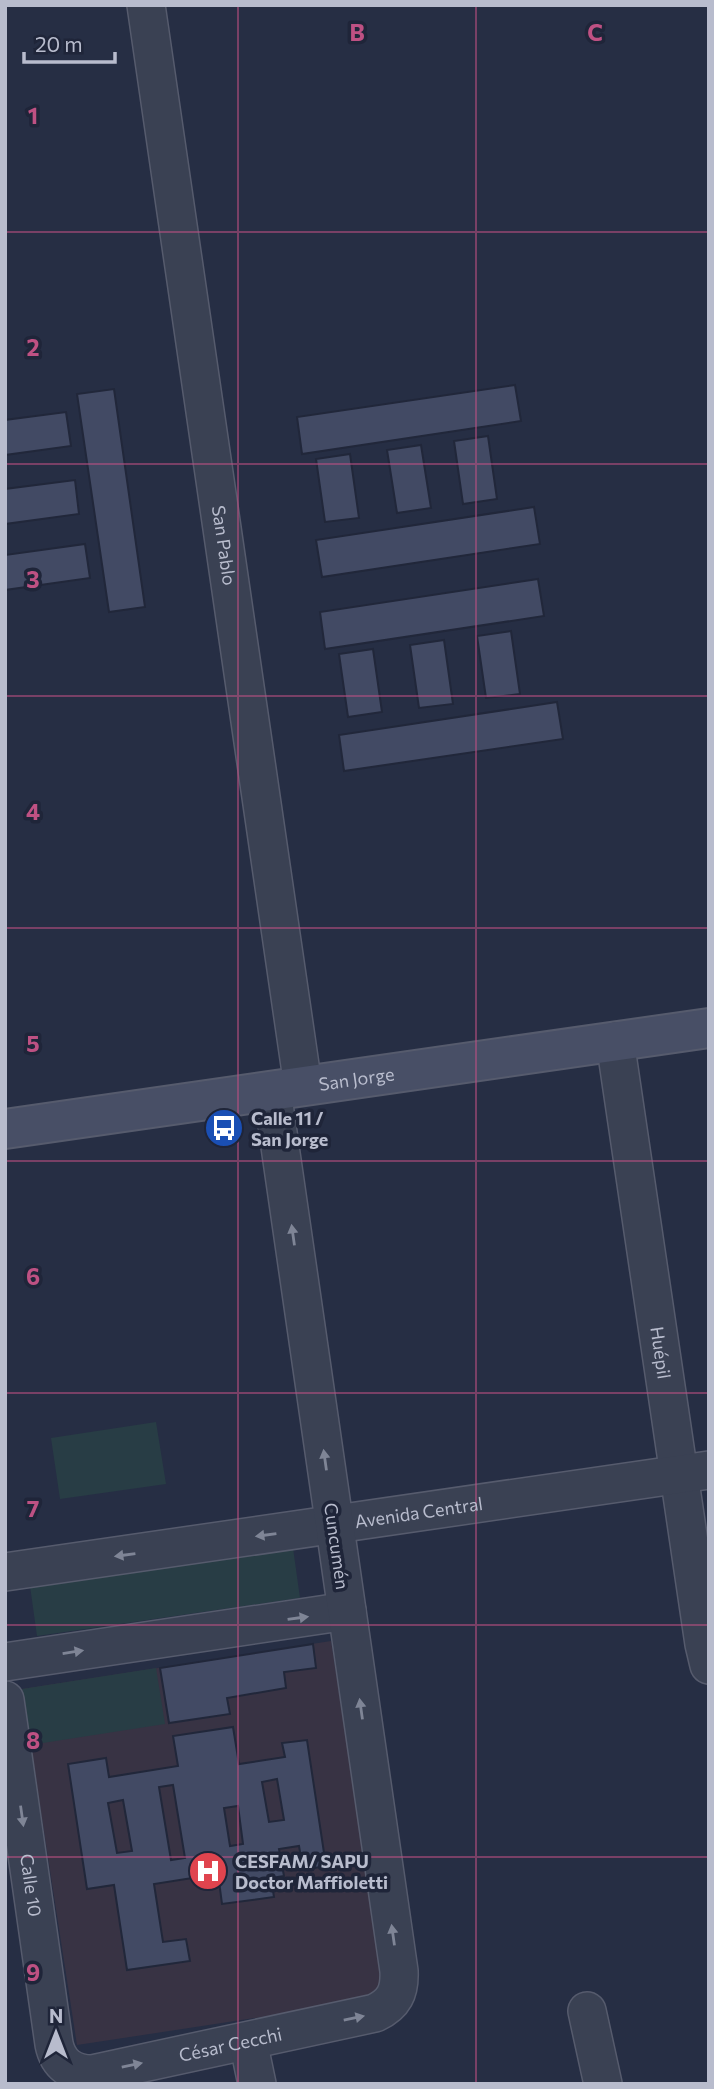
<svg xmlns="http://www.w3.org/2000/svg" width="714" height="2089" font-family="Commissioner,sans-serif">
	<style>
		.medical { fill: #383344 }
		.green { fill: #283d45 }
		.building { fill: #424a64; stroke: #21273a; stroke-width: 2; fill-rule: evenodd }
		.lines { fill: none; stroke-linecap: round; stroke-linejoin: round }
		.street-casing { stroke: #565b6d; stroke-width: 40 }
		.secondary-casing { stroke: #565b6d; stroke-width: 42 }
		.street { stroke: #3a4153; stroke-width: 37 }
		.secondary { stroke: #484f66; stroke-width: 38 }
		.oneway { fill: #7f8596 }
		.grid { fill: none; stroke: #be5183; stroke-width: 2; stroke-opacity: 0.55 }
		.labels { text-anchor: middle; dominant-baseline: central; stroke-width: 7; stroke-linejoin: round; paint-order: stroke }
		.street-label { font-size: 18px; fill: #b8bccd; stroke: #1f2539 }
		.poi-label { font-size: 18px; font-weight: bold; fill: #b8bccd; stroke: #1f2539; text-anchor: start }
		.grid-label { font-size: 23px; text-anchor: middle; font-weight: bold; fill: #be5183; stroke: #1f2539; stroke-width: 7; stroke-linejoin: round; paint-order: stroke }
	</style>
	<rect width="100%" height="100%" fill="#262e44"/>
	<path class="medical" d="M331,1641L387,1998L77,2045L22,1689Z"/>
	<path class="green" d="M156,1422L166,1484L60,1499L51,1438Z
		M293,1548L300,1598L37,1636L30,1586Z
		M156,1668L165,1724L30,1745L22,1689Z"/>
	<path class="building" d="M515,385L521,421L302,454L297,417Z
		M114,389L145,607L109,612L77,394Z
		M66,412L71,446L5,455V420Z
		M488,436L497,499L463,504L454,441Z
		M421,445L431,508L397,513L387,450Z
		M350,454L359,518L325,522L316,459Z
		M75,480L79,514L5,524V489Z
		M534,507L540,544L322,577L316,540Z
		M85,544L90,578L5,590V555Z
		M538,579L544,616L325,649L320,612Z
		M511,631L520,694L486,698L477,636Z
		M444,640L453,704L419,708L410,645Z
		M373,649L382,712L348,717L339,654Z
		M557,702L563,739L344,771L339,735Z
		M313,1644L316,1668L284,1672L286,1688L227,1698L230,1714L169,1723L160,1668Z
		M233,1727L239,1764L285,1757L282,1743L307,1740L326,1866L303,1870L299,1846L279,1849L284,1876L271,1878L274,1897L222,1904L218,1874L154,1884L163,1942L186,1939L190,1961L127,1970L114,1885L87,1889L68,1764L106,1758L109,1777L178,1766L173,1736ZM277,1779L284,1820L269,1822L262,1782ZM173,1785L185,1858L171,1860L159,1787ZM123,1800L132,1851L117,1853L108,1803ZM238,1806L243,1844L230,1846L224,1808Z"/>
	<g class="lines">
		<defs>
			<g id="street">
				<path id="s1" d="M146,5L303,1086"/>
				<path id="s2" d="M615,1041L704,1644L709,1665"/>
				<path id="s3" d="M5,1572L709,1470"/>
				<path d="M5,1662L347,1611"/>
				<path id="s4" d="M5,1700L54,2044C58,2064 72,2074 92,2074L375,2013C394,2004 400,1992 399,1971L272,1091"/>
				<path d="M587,2011L603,2084"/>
				<path d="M248,2041L257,2084"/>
			</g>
			<g id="secondary">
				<path id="s5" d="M5,1129L709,1028"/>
			</g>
		</defs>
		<use href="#street" class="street-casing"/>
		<use href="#secondary" class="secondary-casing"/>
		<use href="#street" class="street"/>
		<use href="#secondary" class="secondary"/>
	</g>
	<defs><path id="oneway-solid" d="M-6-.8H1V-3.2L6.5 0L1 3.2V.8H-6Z" transform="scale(1.75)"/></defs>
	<g class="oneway">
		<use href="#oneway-solid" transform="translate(293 1235) rotate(-98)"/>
		<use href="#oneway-solid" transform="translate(325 1460) rotate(-98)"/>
		<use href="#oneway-solid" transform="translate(266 1535) rotate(172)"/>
		<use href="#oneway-solid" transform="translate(125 1555) rotate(172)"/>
		<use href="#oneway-solid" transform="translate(298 1618) rotate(-8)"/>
		<use href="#oneway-solid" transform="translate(73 1652) rotate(-9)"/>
		<use href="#oneway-solid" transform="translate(361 1709) rotate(-98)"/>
		<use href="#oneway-solid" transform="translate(22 1816) rotate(82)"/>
		<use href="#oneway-solid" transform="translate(393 1935) rotate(-98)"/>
		<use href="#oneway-solid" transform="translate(354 2018) rotate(-12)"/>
		<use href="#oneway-solid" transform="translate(132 2065) rotate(-12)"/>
	</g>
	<path class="grid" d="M238,5V2084M476,5V2084M5,232H709M5,464H709M5,696H709M5,928H709M5,1161H709M5,1393H709M5,1625H709M5,1857H709"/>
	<defs>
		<symbol id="bus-disc" viewBox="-11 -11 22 22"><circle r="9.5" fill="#1a4fb4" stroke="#1f2539"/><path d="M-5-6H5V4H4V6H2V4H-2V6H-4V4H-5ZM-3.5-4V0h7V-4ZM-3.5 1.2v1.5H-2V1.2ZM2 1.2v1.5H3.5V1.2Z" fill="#fff"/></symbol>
		<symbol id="hospital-disc" viewBox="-11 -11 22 22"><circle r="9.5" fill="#e0444e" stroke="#1f2539"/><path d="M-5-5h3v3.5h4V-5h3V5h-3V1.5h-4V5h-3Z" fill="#fff"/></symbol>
	</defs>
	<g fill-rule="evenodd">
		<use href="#bus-disc" x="202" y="1106" width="44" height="44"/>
		<use href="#hospital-disc" x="186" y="1849" width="44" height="44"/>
	</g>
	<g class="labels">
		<g class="street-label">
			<text stroke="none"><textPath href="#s1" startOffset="546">San Pablo</textPath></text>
			<text stroke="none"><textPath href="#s5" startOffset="355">San Jorge</textPath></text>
			<text stroke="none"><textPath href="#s2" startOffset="315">Huépil</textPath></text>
			<text stroke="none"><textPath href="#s3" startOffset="418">Avenida Central</textPath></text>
			<text transform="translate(337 1546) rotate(82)">Cuncumén</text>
			<text stroke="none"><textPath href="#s4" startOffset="187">Calle 10</textPath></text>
			<text stroke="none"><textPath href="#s4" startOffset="542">César Cecchi</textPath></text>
		</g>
		<g class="poi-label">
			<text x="251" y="1118">Calle 11 /<tspan x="251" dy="21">San Jorge</tspan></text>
			<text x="235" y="1861">CESFAM/ SAPU<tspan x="235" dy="21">Doctor Maffioletti</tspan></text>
		</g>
	</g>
	<g class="grid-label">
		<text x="357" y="41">B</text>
		<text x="595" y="41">C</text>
		<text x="33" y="124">1</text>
		<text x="33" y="356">2</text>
		<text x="33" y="588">3</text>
		<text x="33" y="820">4</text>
		<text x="33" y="1052">5</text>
		<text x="33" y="1285">6</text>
		<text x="33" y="1517">7</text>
		<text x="33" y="1749">8</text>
		<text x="33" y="1981">9</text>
	</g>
	<rect width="714" height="2089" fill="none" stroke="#b8bccd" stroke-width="14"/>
	<g transform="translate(56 2033)" stroke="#1f2539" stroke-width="5" paint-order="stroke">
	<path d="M0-5L12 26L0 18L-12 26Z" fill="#b8bccd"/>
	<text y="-10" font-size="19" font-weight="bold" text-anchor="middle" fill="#b8bccd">N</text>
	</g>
	<path d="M24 52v10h91v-10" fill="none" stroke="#b8bccd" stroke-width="3.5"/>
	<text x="35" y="52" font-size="21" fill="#b8bccd" stroke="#1f2539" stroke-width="5" paint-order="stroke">20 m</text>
</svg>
